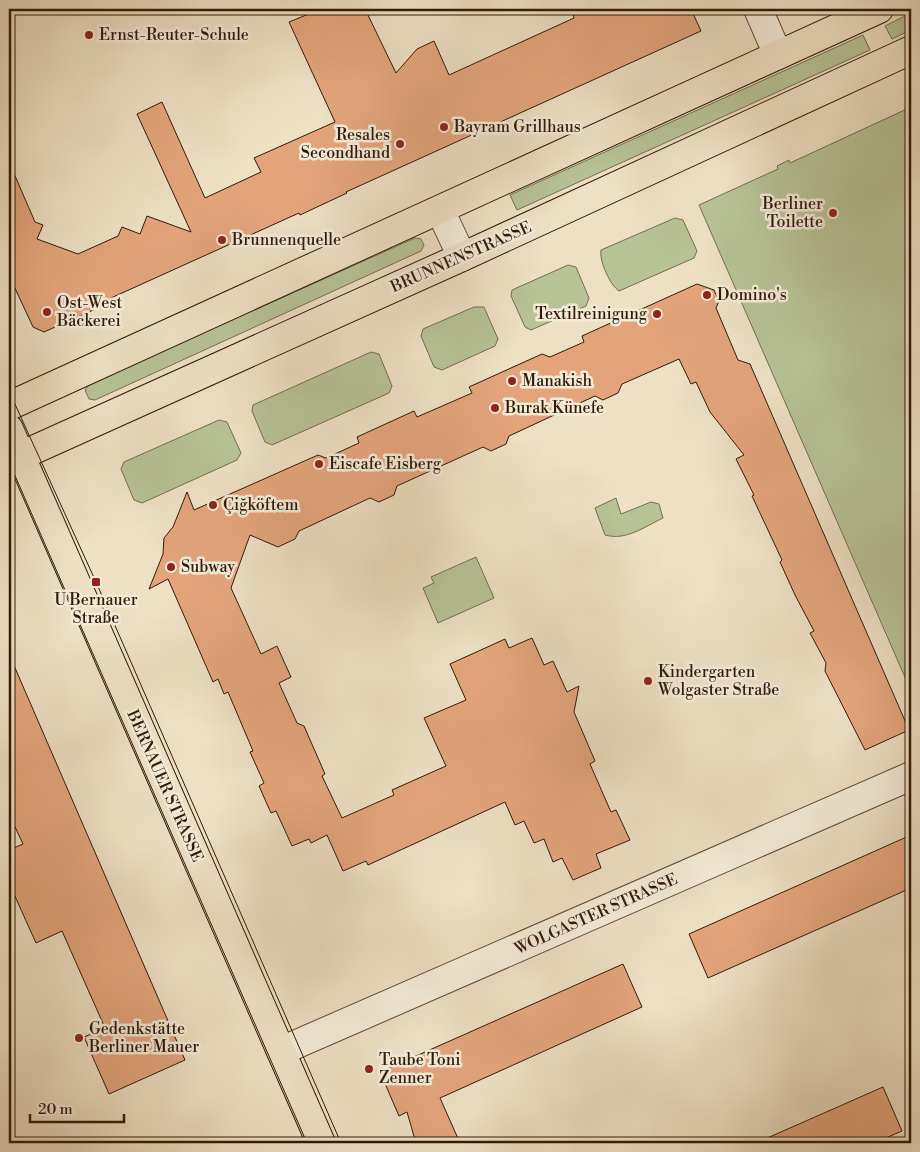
<svg xmlns="http://www.w3.org/2000/svg" width="920" height="1152" font-family="'Libre Bodoni',serif">
	<style>
		.green { fill: #b7c295; stroke: #746e4e }
		.building { fill: #e3a47c; stroke: #311a08 }
		.lines { fill: none; stroke-linecap: round; stroke-linejoin: round }
		.minor-casing { stroke: #604c37; stroke-width: 30 }
		.major-casing { stroke: #311a08; stroke-width: 30 }
		.minor { stroke: #f3ebd8; stroke-width: 28 }
		.major { stroke: #ede0c3; stroke-width: 28 }
		.tram { stroke: #311a08; stroke-width: 1 }
		.poi-dot { fill: #8f2418; stroke: #f3ebd8; stroke-width: 2 }
		.labels { text-anchor: middle; dominant-baseline: central; stroke-width: 5; stroke-linejoin: round; paint-order: stroke }
		.poi-label { font-size: 16px; fill: #311a08; stroke: #f3ebd8; text-anchor: start }
		.street-label { font-size: 16px; fill: #311a08; stroke: #f3ebd8 }
	</style>
	<rect width="100%" height="100%" fill="#ede0c3"/>
	<filter id="stains"><feTurbulence type="fractalNoise" baseFrequency=".004" numOctaves="4"/><feColorMatrix values="0 0 0 0 .2 0 0 0 0 .09 0 0 0 0 .02 0 0 0 .5 -.17"/></filter>
	<radialGradient id="worn" r=".72"><stop offset=".6" stop-color="#630" stop-opacity="0"/><stop offset="1" stop-color="#630" stop-opacity=".3"/></radialGradient>
	<path class="green" d="M911,13V30L892,39L885,26Z
		M863,35L870,50L517,210L510,195Z
		M909,108L911,114V691L699,205L778,169L777,166L789,160L790,163Z
		M675,218L683,220L697,251L694,258L619,291C610,285 599,261 601,250Z
		M415,238L421,239L424,245L421,251L95,400L89,399L85,390L89,384Z
		M568,265L576,267L589,298L586,306L531,330L525,327L511,296L512,290Z
		M474,307H484L498,339L495,346L442,370L434,367L421,336L423,329Z
		M371,352L379,354L392,386L389,393L272,445L265,442L252,411L253,405Z
		M219,420L227,422L241,453L237,460L142,503L134,500L121,469L124,462Z
		M616,498L621,514L651,502L659,504L663,518C644,527 626,541 605,535L595,508Z
		M476,557L494,598L438,623L423,588L434,583L431,577Z"/>
	<path class="building" d="M321,9H365L396,73L417,49L434,41L449,75L574,18L572,9H691L701,31L346,192L347,193L300,215L299,213L111,298L109,303L44,332L33,327L13,284L9,283V162L35,222L43,225L37,239L78,254L118,236L122,227L140,234L147,216L191,232L137,114L162,102L205,198L261,172L254,158L335,122L289,22Z
		M697,284L714,290L719,301L716,308L738,360L750,364L909,730L865,750L825,671L826,663L810,633L814,631L795,595L780,562L782,560L752,496L754,495L736,459L744,455L710,412L696,382L691,384L679,359L622,384L618,393L603,400L595,396L509,436L506,444L491,451L483,447L397,486L394,495L379,502L370,498L299,531L295,539L278,547L250,535L231,588L261,654L277,646L291,677L279,683L297,723L304,726L325,774L322,776L342,818L394,795L392,790L446,766L424,718L466,700L450,664L505,639L509,648L532,638L544,665L553,661L567,692L579,686L574,712L595,761L590,764L611,812L616,810L630,840L596,854L601,868L573,880L562,858L553,862L544,839L534,843L524,821L515,825L505,802L368,865L366,861L343,871L327,835L311,843L309,839L292,846L276,811L271,813L259,786L264,783L250,752L253,751L228,692L224,694L218,679L213,682L168,579L149,589L163,554L164,538L173,527L187,492L194,510L318,455L326,458L359,443L357,437L414,411L417,417L472,393L469,387L542,354L550,357L584,342L582,336Z
		M9,654L185,1060L109,1094L84,1037L105,1028L62,931L36,943L9,883V850L23,844L9,814Z
		M911,835V888L708,978L689,934Z
		M623,964L642,1007L440,1098L460,1143H416L407,1112L399,1116L380,1072Z
		M883,1087L902,1131L874,1143H756Z"/>
	<g class="lines">
		<defs>
			<path id="minor" d="M758,9L778,55
				M440,210L462,257
				M281,1051L911,776"/>
			<path id="major" d="M9,406L879,9
				M9,429L321,1143
				M9,461L462,257L911,50"/>
		</defs>
		<use href="#minor" class="minor-casing"/>
		<use href="#major" class="major-casing"/>
		<use href="#minor" class="minor"/>
		<use href="#major" class="major"/>
		<path class="tram" d="M9,391L96,582L341,1143
			M9,462L307,1143"/>
	</g>
	<g class="poi-dot">
		<circle cx="89" cy="35" r="5"/>
		<circle cx="444" cy="127" r="5"/>
		<circle cx="400" cy="144" r="5"/>
		<circle cx="833" cy="213" r="5"/>
		<circle cx="222" cy="240" r="5"/>
		<circle cx="707" cy="295" r="5"/>
		<circle cx="47" cy="312" r="5"/>
		<circle cx="657" cy="314" r="5"/>
		<circle cx="512" cy="381" r="5"/>
		<circle cx="495" cy="408" r="5"/>
		<circle cx="319" cy="464" r="5"/>
		<circle cx="213" cy="505" r="5"/>
		<circle cx="171" cy="567" r="5"/>
		<rect x="91" y="577" width="10" height="10" rx="2.5"/>
		<circle cx="648" cy="681" r="5"/>
		<circle cx="79" cy="1038" r="5"/>
		<circle cx="369" cy="1069" r="5"/>
	</g>
	<g class="labels">
		<g class="poi-label">
			<text x="99" y="35">Ernst-Reuter-Schule</text>
			<text x="454" y="127">Bayram Grillhaus</text>
			<text x="390" y="135" text-anchor="end">Resales<tspan x="390" dy="18">Secondhand</tspan></text>
			<text x="823" y="204" text-anchor="end">Berliner<tspan x="823" dy="18">Toilette</tspan></text>
			<text x="232" y="240">Brunnenquelle</text>
			<text x="717" y="295">Domino's</text>
			<text x="57" y="303">Ost-West<tspan x="57" dy="18">Bäckerei</tspan></text>
			<text x="647" y="314" text-anchor="end">Textilreinigung</text>
			<text x="522" y="381">Manakish</text>
			<text x="505" y="408">Burak Künefe</text>
			<text x="329" y="464">Eiscafe Eisberg</text>
			<text x="223" y="505">Çiğköftem</text>
			<text x="181" y="567">Subway</text>
			<text x="96" y="600" text-anchor="middle">U Bernauer<tspan x="96" dy="18">Straße</tspan></text>
			<text x="658" y="672">Kindergarten<tspan x="658" dy="18">Wolgaster Straße</tspan></text>
			<text x="89" y="1029">Gedenkstätte<tspan x="89" dy="18">Berliner Mauer</tspan></text>
			<text x="379" y="1060">Taube Toni<tspan x="379" dy="18">Zenner</tspan></text>
		</g>
		<g class="street-label">
			<text transform="translate(461 257) rotate(-24)">BRUNNENSTRASSE</text>
			<text transform="translate(165 786) rotate(66)">BERNAUER STRASSE</text>
			<text transform="translate(596 914) rotate(-24)">WOLGASTER STRASSE</text>
		</g>
	</g>
	<rect width="920" height="1152" fill="none" stroke="#ede0c3" stroke-width="30"/>
	<rect x="10" y="10" width="900" height="1132" fill="none" stroke="#311a08" stroke-width="2.5"/>
	<rect x="15" y="15" width="890" height="1122" fill="none" stroke="#311a08"/>
	<path d="M30 1114v8h94v-8" fill="none" stroke="#311a08" stroke-width="2.5"/>
	<text x="38" y="1114" font-size="15" fill="#311a08" stroke="#f3ebd8" stroke-width="4" paint-order="stroke">20 m</text>
	<rect width="100%" height="100%" filter="url(#stains)"/>
	<rect width="100%" height="100%" fill="url(#worn)"/>
</svg>
